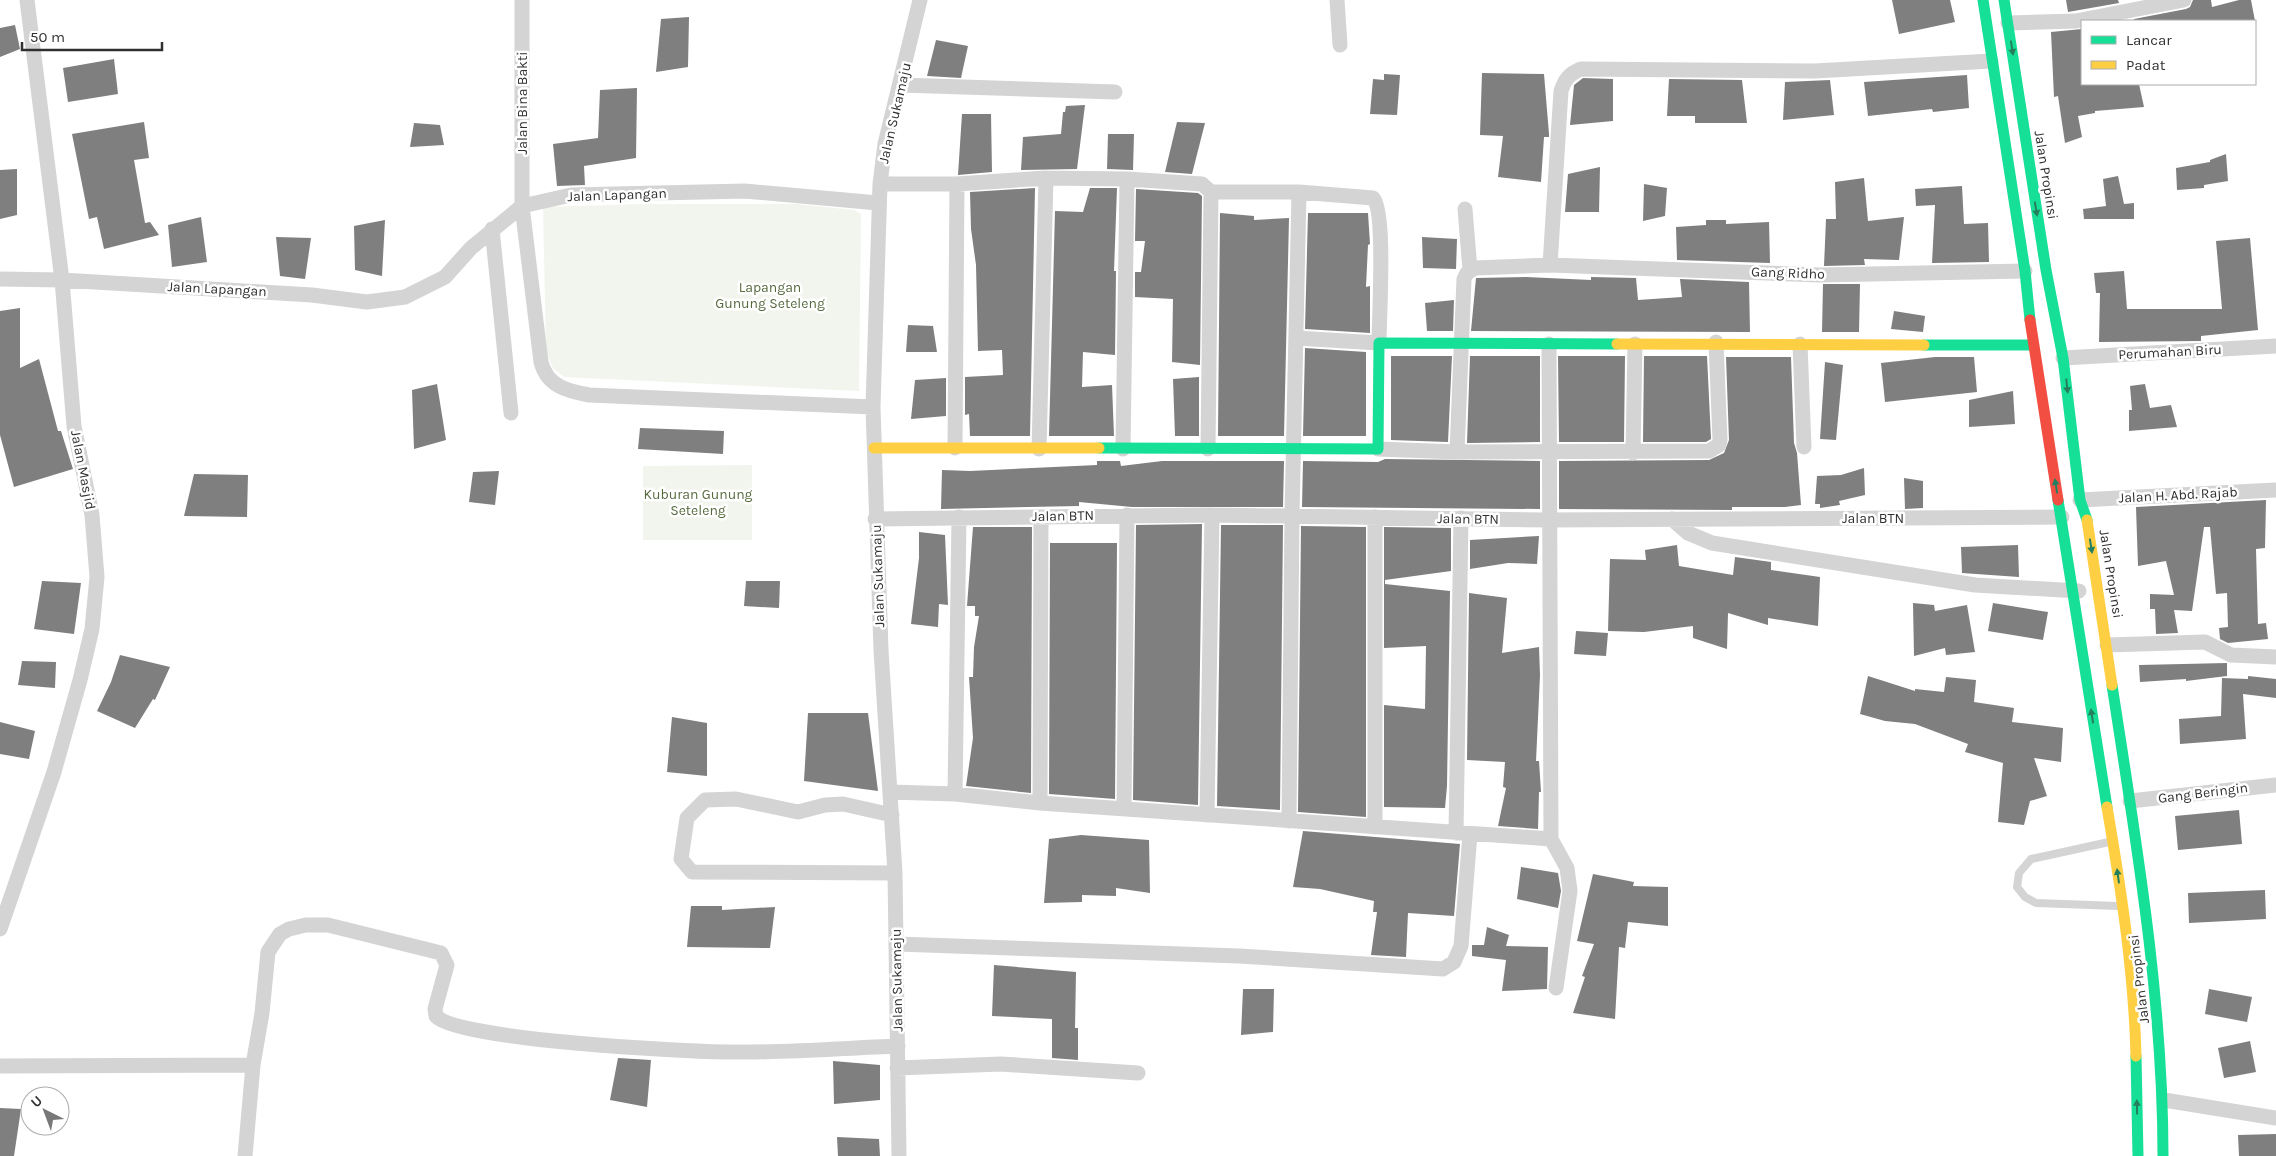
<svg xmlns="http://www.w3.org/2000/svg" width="2276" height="1156" font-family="Karla,sans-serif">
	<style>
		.green { fill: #f2f5ed }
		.building { fill: #7f7f7f }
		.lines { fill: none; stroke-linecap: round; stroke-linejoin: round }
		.lane { stroke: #d4d4d4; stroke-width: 8 }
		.street { stroke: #d4d4d4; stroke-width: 15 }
		.fast { stroke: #16e098; stroke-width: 11 }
		.slow { stroke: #ffcf43; stroke-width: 11 }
		.jam { stroke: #f24e42; stroke-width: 11 }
		.oneway { fill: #247f5f }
		.labels { text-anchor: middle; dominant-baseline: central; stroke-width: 5; stroke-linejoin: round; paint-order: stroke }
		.street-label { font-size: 14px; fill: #303030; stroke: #fff }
		.park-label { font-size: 14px; fill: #566a3f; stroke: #fff }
	</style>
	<rect width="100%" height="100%" fill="#fff"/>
	<path class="green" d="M643,204H797L854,210L861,214L859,391L564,377L553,368L546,352L543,207Z
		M752,465V540H643V466Z"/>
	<path class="building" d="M1892,0H1950L1955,22L1899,34Z
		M2066,0H2118L2119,3L2068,12Z
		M2193,0H2211L2212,7L2239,0H2251L2255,21H2134V19L2186,9L2190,7Z
		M689,17L688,67L656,72L661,19Z
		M15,25L20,49L0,57V28Z
		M2082,29V84H2139L2144,107L2095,111V113L2078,116L2082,137L2065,143L2058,96L2054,97L2051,32Z
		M936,40L968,46L961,78L927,76Z
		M114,59L118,94L68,102L63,68Z
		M1482,73L1544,74L1549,134V137H1544L1541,182L1498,177L1503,136L1480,135Z
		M1384,74L1400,75L1397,115L1370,114L1373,79L1384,80Z
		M1967,75L1969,108L1933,112L1932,109L1868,116L1864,82Z
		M1583,78L1613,79V121L1570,125L1574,85Z
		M1669,79L1742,80L1747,123H1695V116H1667Z
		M1830,80L1834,115L1783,120L1785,82Z
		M637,88L636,158L584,166L585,185L557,186L553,144L598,138L600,90Z
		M1085,105L1077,169L1021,170L1023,137L1061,134L1063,112H1065L1066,106Z
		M962,114H991L992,172L958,175Z
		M144,122L149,158L134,160L145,223L150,222L159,235L104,249L97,217L89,219L72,134Z
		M1177,122L1205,123L1192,174L1165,172Z
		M414,123L440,125L444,145L410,147Z
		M1108,134H1134L1133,170L1107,169Z
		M2226,154L2228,181L2204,185V188L2177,190L2176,168L2210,162V160Z
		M1600,167L1599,212H1565L1568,174Z
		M17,169V215L0,219V170Z
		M2118,176L2124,204L2134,203V219H2084L2083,209L2106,206L2103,179Z
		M1864,178L1868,221L1904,217L1899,260L1864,259L1865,265L1824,266L1826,219H1836L1835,182Z
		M1644,184L1667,188L1665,216L1643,221Z
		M1962,186L1964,224L1988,223L1989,262L1932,263L1935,205L1916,206L1915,189Z
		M1035,188L1030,436H970L969,414L965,415V377L1003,375L1002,350L978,351L976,265L971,229L970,192Z
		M1090,188H1117L1114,271H1116L1115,355L1083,352L1082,387L1112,385L1114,436H1049L1055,211L1083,212Z
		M1136,189L1198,193L1202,196L1200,365L1172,362L1173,299L1135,297V272H1141L1145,241H1135Z
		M1220,213L1254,216V220L1289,218L1284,436H1218Z
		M1308,213H1368L1370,244L1368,245L1366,287L1370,286V333L1305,329Z
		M201,217L207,262L172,267L168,225Z
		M385,220L382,276L355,270L354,226Z
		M1706,220H1726V224L1769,222L1770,263L1677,260L1676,227L1706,225Z
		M276,237L311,238L305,279L280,276Z
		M1422,237L1457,239L1456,269L1423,268Z
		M2250,238L2258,330L2201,336V341L2099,342L2100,293H2096L2094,273L2124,271L2127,309H2222L2216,241Z
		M1526,277L1591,280V277L1636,278L1638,300L1682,297L1680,279L1749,282L1750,332L1471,331L1476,278Z
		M1823,284H1860L1859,332H1822Z
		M1454,300L1453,331H1427L1425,303Z
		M20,308V368L39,359L58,431H61L73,469L14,487L0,435V311Z
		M1894,311L1925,316L1923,332L1891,329Z
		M908,325L933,326L937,352H906Z
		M1305,348L1366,352V436H1303Z
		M1391,356H1452L1448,442L1391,440Z
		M1470,356H1540V442L1467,443Z
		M1558,356H1625L1624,442H1559Z
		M1644,356H1707L1711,439L1706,442H1643Z
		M1726,357H1791L1794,443L1797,453L1801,505L1785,507H1732V510L1559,509V461L1709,460L1724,453L1729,440Z
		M1935,357H1974L1977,392L1885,402L1881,363Z
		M1825,362L1843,365L1836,440L1820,439Z
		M1199,377V436H1175L1173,379Z
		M946,378V416L911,419L915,380Z
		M437,384L446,440L414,449L412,390Z
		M2145,384L2150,408L2171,405L2177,427L2129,431V410H2132L2130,386Z
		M2013,391L2015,424L1969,427V400Z
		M640,428L724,431L723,454L638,449Z
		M1385,459L1540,461V509L1302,507L1303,461L1378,462Z
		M1097,461H1120L1121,466L1162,461H1284L1283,507H1132L1079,502V506L941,509L942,470L970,471L1097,465Z
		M1864,468L1865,495L1839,501L1840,505L1820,508V504H1815L1817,476L1841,475Z
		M499,471L495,505L469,502L473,472Z
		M194,474L248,475L247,517L184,516Z
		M1904,478L1923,481V508L1905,509Z
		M2266,500L2265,548L2256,549L2258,624L2266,623L2268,639L2228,643L2220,639L2219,628L2228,627L2227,593L2216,594L2210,527H2204L2192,611L2174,610L2178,633L2156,634L2155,609H2150V594L2174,595L2166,561L2138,566L2136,507Z
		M1202,524L1198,805L1133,800L1136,525Z
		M1221,525H1283L1280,810L1217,806Z
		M1301,526L1366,527V817L1298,812Z
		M973,527H1032L1031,793L966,786L973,738L969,677H973L974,647L979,616H975V606H967Z
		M1384,527L1451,528V571L1385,580V584L1450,591L1447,786L1445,808L1384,807V705L1425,709L1426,646L1384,648Z
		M919,532L945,535L948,605L939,604L938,627L911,624L919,558Z
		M1539,536L1537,564L1508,563L1470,569V540Z
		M1050,543H1117L1115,799L1049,794Z
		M1677,545L1679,566L1733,575L1735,557L1771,562V570L1820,577L1818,626L1768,618V625L1728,613L1727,649L1693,638V626L1644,632L1608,631L1610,559L1646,560L1645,550Z
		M2018,545L2019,577L1962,573L1961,547Z
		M42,581L81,583L74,634L34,629Z
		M746,581H780L779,608L744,606Z
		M1469,593L1507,598L1502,653L1539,647L1540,675L1536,761H1539L1541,792H1539L1538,829L1498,826L1506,788L1503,787L1505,762L1467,760Z
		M1913,603L1934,605L1935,611L1967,605L1975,652L1946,655L1945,648L1914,656Z
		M1993,603L2048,612L2043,640L1988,631Z
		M1576,631L1608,633L1606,656L1574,654Z
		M120,655L170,667L155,700L153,699L135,728L97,711L111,682Z
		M22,661L56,662L55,688L18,685Z
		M2227,663V676L2186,681V679L2140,682L2139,665Z
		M1868,676L1915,691V689L1944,692L1946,677L1976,680L1974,702L2014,708L2012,722L2063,728L2061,762L2034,758L2047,796L2030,801L2024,825L1998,822L2003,763L1965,752L1968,744L1915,724L1885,721L1860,714Z
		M2248,676L2276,679V698L2243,694L2246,739L2180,744L2179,719L2221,716L2222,678L2248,679Z
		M808,713H868L878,791L804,781Z
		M672,717L707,723V776L667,772Z
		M0,722L35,731L29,759L0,754Z
		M2239,810L2242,844L2178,850L2175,816Z
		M1303,831L1460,844L1454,916L1408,913L1406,957L1371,955L1377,912H1373L1374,901L1320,889L1293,887Z
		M1081,835L1149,840L1150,893L1116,888V896L1082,895V902L1044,903L1049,839Z
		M1521,867L1558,873L1561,891L1558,908L1517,899Z
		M1593,874L1634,882L1633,886L1668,887V926L1628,922L1625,948L1619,947L1615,1019L1573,1013L1585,977L1582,976L1594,944L1577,941Z
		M2265,890L2266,919L2189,923L2188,893Z
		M691,906H722V910L775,907L770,948L687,947Z
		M1487,927L1509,935L1506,946L1548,947L1547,989L1502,991L1506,960L1472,956V945H1484Z
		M994,965L1076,972L1075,1028H1078V1060L1052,1058V1019L992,1016Z
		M1243,989H1274L1273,1032L1241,1035Z
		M2209,989L2252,997L2247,1022L2205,1014Z
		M2250,1041L2256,1072L2224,1078L2218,1048Z
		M618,1058L651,1060L647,1107L610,1100Z
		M833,1061L880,1065V1100L834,1104Z
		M0,1108L21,1109L14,1156H0Z
		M2276,1134V1156H2239L2238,1135Z
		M837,1137L879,1139L880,1156H838Z"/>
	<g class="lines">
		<path class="lane" d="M2109,842L2031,859L2019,873L2017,887L2025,897L2036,903L2118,906"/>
		<path class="street" d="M522,0V206L541,362C547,386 567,391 589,395L873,407
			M1337,0L1340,45
			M2008,23L2076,21L2184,0
			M900,85L1115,92
			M880,184H957L1046,178L1127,179L1202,184L1211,192L1208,449
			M1211,192H1299
			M1465,209L1470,270
			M492,229L511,413
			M1550,265L1820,275L2025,271
			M0,279L62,280L312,295L367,302L405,297L445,277L471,248L522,206L571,195L745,191L878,203
			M1800,344L1804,447
			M2063,358L2276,346
			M955,448L957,184
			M1039,449L1046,178
			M1123,449L1127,179
			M1378,449L1457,452L1709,451L1719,445L1720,440L1716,342
			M1457,452L1464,279L1467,273L1475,268L1550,265L1561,91C1565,79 1569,74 1581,69L1815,71L1991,61
			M1633,453L1635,344
			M2080,500L2276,490
			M875,519L1212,515L1548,520L2062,517
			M1672,519L1688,533L1712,543L1975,585L2079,591
			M2107,645L2205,642L2231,655L2276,657
			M890,792L955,794L1040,803L1551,839L1549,344
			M955,794L959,517
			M2130,801L2276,785
			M1040,803L1041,517
			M1124,809L1127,515
			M892,815L843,804L825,805L798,812L736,799L705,800L687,818L681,859L692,872L895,873
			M1207,815L1212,515
			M1289,821L1292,515L1299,192L1373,198C1386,211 1379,319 1379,343L1296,338
			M1375,827V517
			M1456,833L1461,518
			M1551,839L1567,868L1570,891L1556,988
			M0,929L54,772L80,680L92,629L97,577L92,515L74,426L62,280L27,0
			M897,944L1239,956L1443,969L1454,962L1461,946L1470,834
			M0,1066L253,1065
			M897,1068L1001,1064L1138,1073
			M2164,1100L2276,1118
			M245,1156L253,1065L262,1013L268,952L280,934L289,929L306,925H328L441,953L447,965L435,1009L436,1016C455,1040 690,1052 731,1052C787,1053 843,1048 898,1046
			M899,1156L895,873L881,650L873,407L880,184L885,144L920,0"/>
		<path class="fast" d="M1983,0L2025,271L2030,320
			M2004,0L2046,270L2063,358L2080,500L2087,520
			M1924,345H2033
			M1099,448L1378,449L1379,343L1617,344
			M2058,500L2107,807
			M2112,685C2136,842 2163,997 2163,1156
			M2136,1056L2138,1156"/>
		<path class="slow" d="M1617,344L1924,345
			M874,448H1099
			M2087,520L2112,685
			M2107,807C2121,889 2134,973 2136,1056"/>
		<path class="jam" d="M2030,320L2058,500"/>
	</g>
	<defs><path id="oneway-solid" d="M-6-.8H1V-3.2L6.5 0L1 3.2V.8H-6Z" transform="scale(1.25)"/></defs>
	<g class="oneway">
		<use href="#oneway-solid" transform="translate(2012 48) rotate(81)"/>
		<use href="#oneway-solid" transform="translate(2036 209) rotate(81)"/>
		<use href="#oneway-solid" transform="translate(2067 386) rotate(84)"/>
		<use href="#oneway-solid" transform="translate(2056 486) rotate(-99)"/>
		<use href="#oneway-solid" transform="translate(2091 546) rotate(81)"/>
		<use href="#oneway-solid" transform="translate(2092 716) rotate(-99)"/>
		<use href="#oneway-solid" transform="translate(2118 876) rotate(-98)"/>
		<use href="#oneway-solid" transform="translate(2137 1107) rotate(-91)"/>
	</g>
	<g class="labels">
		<g class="street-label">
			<text transform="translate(522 103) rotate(-90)">Jalan Bina Bakti</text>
			<text transform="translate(895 113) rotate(-77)">Jalan Sukamaju</text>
			<text transform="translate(2046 175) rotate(81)">Jalan Propinsi</text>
			<text transform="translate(617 195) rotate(-2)">Jalan Lapangan</text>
			<text transform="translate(1788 273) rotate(2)">Gang Ridho</text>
			<text transform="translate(217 289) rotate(3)">Jalan Lapangan</text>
			<text transform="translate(2170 352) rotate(-3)">Perumahan Biru</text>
			<text transform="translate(83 470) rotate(79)">Jalan Masjid</text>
			<text transform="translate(2178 495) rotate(-3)">Jalan H. Abd. Rajab</text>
			<text transform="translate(1063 516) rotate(-1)">Jalan BTN</text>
			<text x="1873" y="518">Jalan BTN</text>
			<text transform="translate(1468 519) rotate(1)">Jalan BTN</text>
			<text transform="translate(2111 574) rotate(81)">Jalan Propinsi</text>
			<text transform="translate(878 576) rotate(-92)">Jalan Sukamaju</text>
			<text transform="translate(2203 793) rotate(-7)">Gang Beringin</text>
			<text transform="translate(2139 979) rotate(-97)">Jalan Propinsi</text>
			<text transform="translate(897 980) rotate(-91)">Jalan Sukamaju</text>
		</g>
		<g class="park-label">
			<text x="770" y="287">Lapangan<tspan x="770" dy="16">Gunung Seteleng</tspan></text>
			<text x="698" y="494">Kuburan Gunung<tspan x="698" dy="16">Seteleng</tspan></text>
		</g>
	</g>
	<rect x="2081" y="20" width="175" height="65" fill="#ffffff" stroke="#acacac"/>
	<rect x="2091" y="36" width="25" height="8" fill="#16e098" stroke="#acacac"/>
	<text x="2126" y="45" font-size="15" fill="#303030">Lancar</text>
	<rect x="2091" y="61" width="25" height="8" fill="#ffcf43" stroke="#acacac"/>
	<text x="2126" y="70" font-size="15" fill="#303030">Padat</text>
	<g transform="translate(45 1111) rotate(318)"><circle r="24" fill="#ffffff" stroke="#acacac"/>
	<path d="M0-4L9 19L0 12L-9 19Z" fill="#787878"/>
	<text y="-8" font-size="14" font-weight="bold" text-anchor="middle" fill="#303030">U</text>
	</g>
	<path d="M22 42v8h140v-8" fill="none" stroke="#303030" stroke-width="2.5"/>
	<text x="30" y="42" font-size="15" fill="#303030" stroke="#ffffff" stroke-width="4" paint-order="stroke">50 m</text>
</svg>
